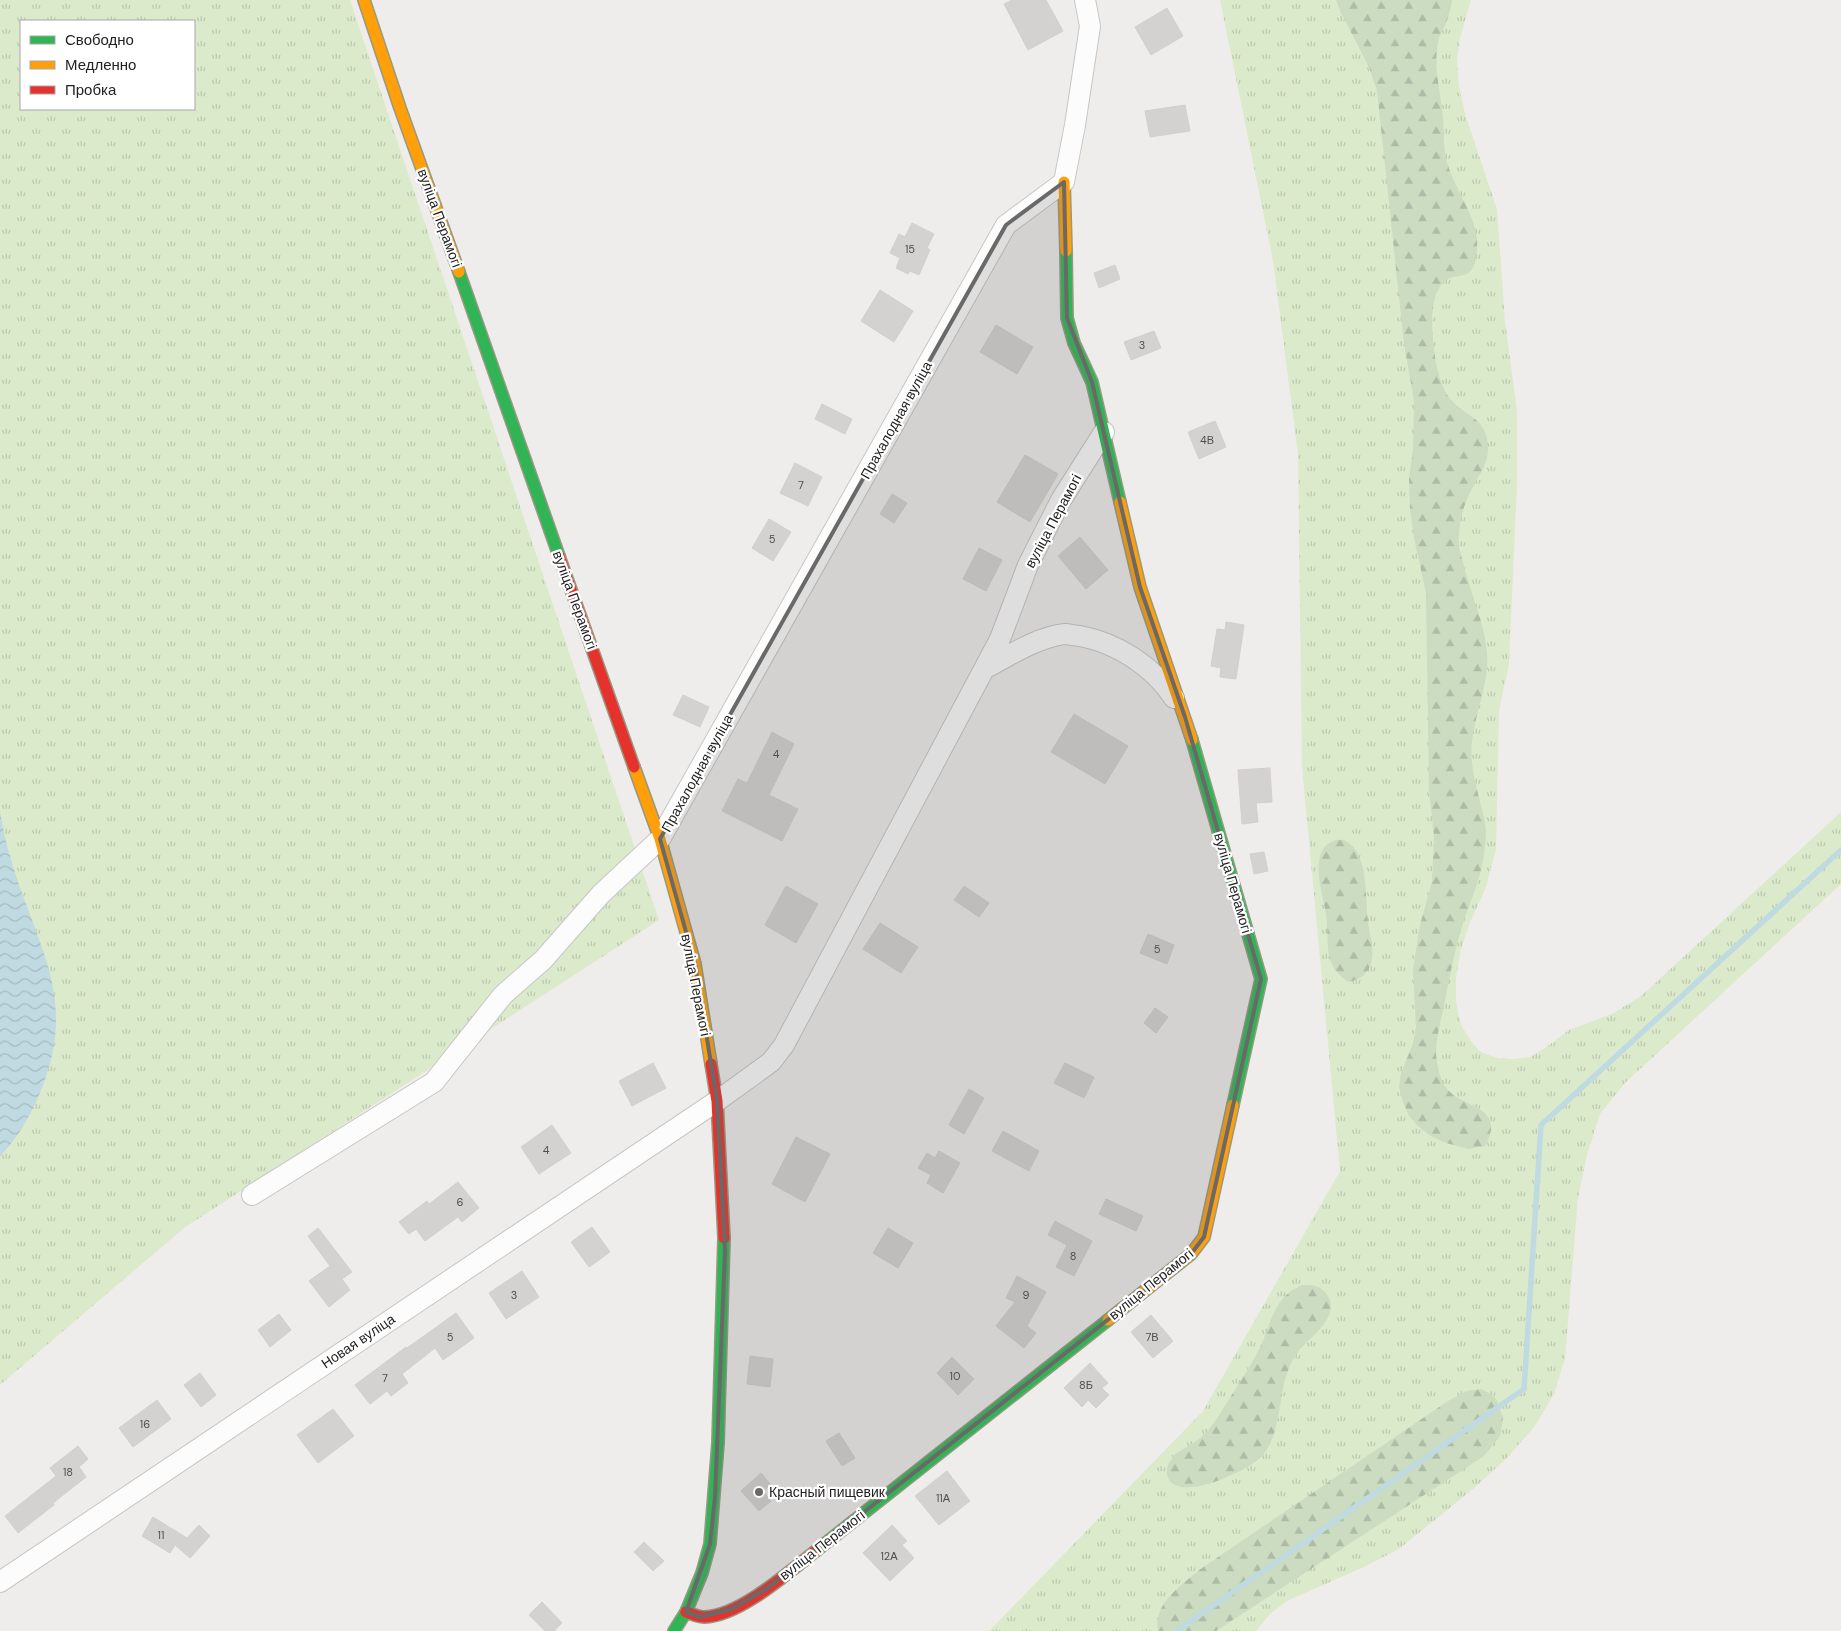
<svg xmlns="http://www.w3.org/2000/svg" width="1841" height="1631" font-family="'DM Sans',sans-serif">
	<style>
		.grass { fill: url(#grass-tufts); fill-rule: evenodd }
		.forest { fill: url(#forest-firs) }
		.water { fill: url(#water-waves) }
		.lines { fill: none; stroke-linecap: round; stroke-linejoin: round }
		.stream { stroke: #c0dae1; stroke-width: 5.5 }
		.building { fill: #d4d2d0; stroke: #d2cfcc }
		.street-casing { stroke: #c7c6c5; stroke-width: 22 }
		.fast-casing { stroke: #989982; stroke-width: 14 }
		.slow-casing { stroke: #989982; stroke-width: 14 }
		.jam-casing { stroke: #989982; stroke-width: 14 }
		.street { stroke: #fdfcfc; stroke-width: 20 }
		.fast { stroke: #30b455; stroke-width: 11 }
		.slow { stroke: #ff9f0a; stroke-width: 11 }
		.jam { stroke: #e5322d; stroke-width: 11 }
		.marked { fill: #6a6968; fill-opacity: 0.2; stroke: #6a6968; stroke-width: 4; stroke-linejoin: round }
		.poi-dot { fill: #6a6968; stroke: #fff; stroke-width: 2 }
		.labels { text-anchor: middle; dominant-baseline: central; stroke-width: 4.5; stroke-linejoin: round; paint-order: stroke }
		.number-label { font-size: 11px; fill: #4e4e4e }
		.street-label { font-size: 14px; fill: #222; stroke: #fff }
		.poi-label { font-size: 14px; fill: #222; stroke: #fff; text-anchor: start }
	</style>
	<defs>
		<pattern id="grass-tufts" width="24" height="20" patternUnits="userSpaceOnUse" patternTransform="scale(1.25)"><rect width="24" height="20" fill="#dceacc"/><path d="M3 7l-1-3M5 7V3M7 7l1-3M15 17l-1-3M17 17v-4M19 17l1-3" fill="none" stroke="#bcc8af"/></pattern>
		<pattern id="forest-firs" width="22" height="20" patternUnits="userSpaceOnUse" patternTransform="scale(1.25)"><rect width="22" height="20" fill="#cbdcc1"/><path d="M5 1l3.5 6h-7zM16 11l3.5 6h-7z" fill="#aebca6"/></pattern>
		<pattern id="water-waves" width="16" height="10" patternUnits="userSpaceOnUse" patternTransform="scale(1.25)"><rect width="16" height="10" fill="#c0dae1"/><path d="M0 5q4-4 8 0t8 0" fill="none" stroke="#a5bbc1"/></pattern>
	</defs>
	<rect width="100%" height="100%" fill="#efedeb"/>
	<path class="grass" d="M0,0H350L659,920L184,1228L0,1385ZM21,21H194V109H21Z
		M1220,0H1471L1460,38L1457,61L1459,86L1465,114L1497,209L1505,321L1517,411V484L1509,664L1499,711L1496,849L1486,887L1469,925L1461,949L1456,978V999L1458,1013L1462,1027L1471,1041L1481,1052L1497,1058L1512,1059L1530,1057L1545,1048L1569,1030L1614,1013L1641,996L1841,812V884L1626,1082L1600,1114L1587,1155L1578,1198L1565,1359L1554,1394L1535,1426L1508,1457L1473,1489L1399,1549L1364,1567L1287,1601L1270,1614L1256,1631H989L1203,1411L1340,1171L1302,767L1298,454L1273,261Z"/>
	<path class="forest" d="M1336,0H1452V3C1450,9 1449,15 1447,21C1445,27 1441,32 1439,38C1432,65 1441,91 1443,118C1444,132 1443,148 1447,162C1454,189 1480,220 1477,249C1475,288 1455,268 1442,284C1427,301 1433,342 1436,363C1439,377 1443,392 1453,402C1470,419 1488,419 1488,450C1488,465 1475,481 1469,495C1462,509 1458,528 1459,543C1459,549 1461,556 1463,562C1470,592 1484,621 1487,652C1490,690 1468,725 1472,762C1474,785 1483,807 1486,830C1486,837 1485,847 1484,854C1481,877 1472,898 1464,920C1455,948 1450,976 1444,1005C1441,1021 1436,1037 1436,1054C1437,1065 1440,1081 1447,1089C1464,1109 1507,1106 1485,1146L1469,1149L1446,1143L1429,1135L1417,1125L1409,1116L1403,1102L1399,1086L1401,1073L1412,1046L1416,1029L1413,969L1420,925L1432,881L1434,836L1429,791L1426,593L1414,538L1410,509L1409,479L1413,449L1414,401L1404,344L1377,91L1369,67L1340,11Z
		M1335,840C1339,840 1343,839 1346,841C1369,853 1365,899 1368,921C1369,933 1374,947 1372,959C1370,973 1361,979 1349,982C1321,965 1330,942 1326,915C1324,897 1311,864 1325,846C1327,844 1332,842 1335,840Z
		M1302,1285C1314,1285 1321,1285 1328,1296C1340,1316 1312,1336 1300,1349C1296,1354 1291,1362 1289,1368C1277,1396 1283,1435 1260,1458C1246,1471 1186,1500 1170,1481C1166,1476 1166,1469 1169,1463C1174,1452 1188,1447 1198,1440C1210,1430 1218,1417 1226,1404C1238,1385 1251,1366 1261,1345C1267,1333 1270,1318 1277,1307C1283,1296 1291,1290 1302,1285Z
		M1482,1389L1496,1398L1503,1418L1500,1436L1484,1456L1216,1631H1158C1153,1603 1181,1586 1199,1570L1448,1401L1466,1391Z"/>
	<path class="water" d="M0,812C4,836 10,859 18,882C45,959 74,1005 42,1088C32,1113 19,1137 0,1156Z"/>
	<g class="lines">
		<path class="stream" d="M1177,1631L1524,1389L1541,1125L1841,850"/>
	</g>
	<path class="building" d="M1012,0H1046L1063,31L1028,50L1004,4Z
		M1167,8L1183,36L1151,55L1135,27Z
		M1185,105L1190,131L1150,137L1145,111Z
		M912,223L934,234L927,248L930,250L919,275L910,271L908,274L896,268L900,258L890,253L899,234L905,237Z
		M1115,265L1120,279L1099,288L1094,273Z
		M880,290L913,311L894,342L861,321Z
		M996,325L1033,347L1017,374L980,352Z
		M1154,331L1161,348L1131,360L1124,342Z
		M822,404L852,419L845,434L815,419Z
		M1215,421L1226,447L1199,459L1188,432Z
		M1025,455L1058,474L1030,522L997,502Z
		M795,463L822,477L808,506L780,493Z
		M892,494L907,503L894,523L880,514Z
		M769,519L791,532L773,561L752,548Z
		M1080,537L1108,570L1086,589L1058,556Z
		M979,548L1002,560L986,591L963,579Z
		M1226,622L1244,625L1236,679L1220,677L1221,668L1211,666L1217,629L1225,630Z
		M683,695L709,707L700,727L673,715Z
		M1074,714L1128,746L1105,784L1051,752Z
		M772,732L794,744L769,795L798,809L782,841L722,811L738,779L747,783Z
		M1270,768L1272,802L1256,803L1258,822L1242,824L1238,770Z
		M1264,852L1268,871L1254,874L1250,854Z
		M786,886L818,904L796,943L765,925Z
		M964,886L989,903L979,917L954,900Z
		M880,923L918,947L901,973L863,949Z
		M1148,934L1174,945L1167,964L1140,953Z
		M1155,1008L1168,1017L1156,1033L1144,1023Z
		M653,1063L666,1088L632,1106L619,1081Z
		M1065,1063L1094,1077L1084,1098L1054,1083Z
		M969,1089L984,1098L964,1134L949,1125Z
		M552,1125L571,1153L539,1174L521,1147Z
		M1003,1131L1039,1151L1029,1171L992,1151Z
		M796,1137L830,1154L805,1202L772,1184Z
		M939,1151L960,1163L943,1193L927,1183L931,1175L918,1168L927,1153L935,1158Z
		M458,1182L479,1208L462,1222L458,1217L425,1241L416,1229L409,1234L399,1222L427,1201L429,1204Z
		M1106,1199L1143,1216L1136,1231L1099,1214Z
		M1055,1221L1092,1241L1074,1276L1056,1267L1067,1245L1048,1235Z
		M592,1227L610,1252L589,1267L571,1242Z
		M318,1228L352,1272L342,1279L350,1290L329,1307L309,1281L330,1266L308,1236Z
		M888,1228L913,1243L898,1268L873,1253Z
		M522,1271L539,1297L506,1319L489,1293Z
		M1017,1276L1046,1292L1027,1326L1036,1333L1024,1348L996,1326L1015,1302L1006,1298Z
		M456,1313L474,1338L443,1360L435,1348L402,1374L408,1383L391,1396L387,1391L370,1404L355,1385L406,1347L407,1348Z
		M279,1314L291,1330L270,1347L258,1330Z
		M1151,1315L1173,1341L1153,1358L1131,1332Z
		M750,1356L773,1359L770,1387L747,1384Z
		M952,1357L974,1379L958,1395L937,1373Z
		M1090,1363L1108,1383L1102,1388L1109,1395L1096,1408L1088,1400L1082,1407L1064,1388Z
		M200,1373L216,1395L201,1407L184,1385Z
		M157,1400L171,1419L133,1447L119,1428Z
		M333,1409L354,1436L318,1463L297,1435Z
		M839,1433L855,1458L842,1466L826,1441Z
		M78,1446L88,1459L79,1467L86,1477L53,1503L54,1505L18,1533L5,1516L56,1476L50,1468Z
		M947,1471L970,1501L939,1525L915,1496Z
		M761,1473L771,1485L763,1491L771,1501L759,1511L741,1491Z
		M153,1517L187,1538L199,1525L210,1536L190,1558L175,1545L170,1553L142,1536Z
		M892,1525L907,1541L902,1545L914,1558L890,1581L863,1553Z
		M644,1542L664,1561L653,1571L634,1552Z
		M542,1602L562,1623L554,1631H545L529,1615Z"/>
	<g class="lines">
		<defs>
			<path id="street" d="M984,669C1009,656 1037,637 1065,634C1070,634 1075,636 1080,636C1117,643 1153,666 1174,698
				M252,1195L434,1082L503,995L543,960L601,894L660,839L1006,225L1064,182L1075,125L1090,26L1085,0
				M0,1582L717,1101L771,1062L784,1045L1000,639L1028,565L1061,500L1104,432"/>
			<path id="fast" d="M1066,251L1067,318L1074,343L1092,382L1120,502
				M459,272L559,556
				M1192,740L1261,979L1233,1105
				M817,1550L1108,1320
				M674,1631L686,1612L702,1573L710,1544L718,1443L724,1238"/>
			<path id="slow" d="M364,0L400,108L459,272
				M1064,182L1066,251
				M1120,502L1140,587L1192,740
				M634,767L660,839L695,964L711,1064
				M1108,1320L1191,1254L1204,1237L1233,1105"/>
			<path id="jam" d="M559,556L634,767
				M711,1064L717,1101L724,1238
				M686,1612C692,1614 698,1617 705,1617C740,1616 790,1571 817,1550"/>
		</defs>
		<use href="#street" class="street-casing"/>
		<use href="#fast" class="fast-casing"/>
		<use href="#slow" class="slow-casing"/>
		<use href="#jam" class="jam-casing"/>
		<use href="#street" class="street"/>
		<use href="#fast" class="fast"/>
		<use href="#slow" class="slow"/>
		<use href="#jam" class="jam"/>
	</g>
	<path class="marked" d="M1064,182L1067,318L1092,382L1140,587L1185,717L1261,979L1204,1237L1191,1254L768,1588L732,1609L700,1617L686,1612L710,1544L715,1497L725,1251L717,1101L695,964L660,839L1006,225Z"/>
	<circle class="poi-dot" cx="759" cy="1492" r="5"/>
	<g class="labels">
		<g class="number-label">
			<text x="910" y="249">15</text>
			<text x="1142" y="345">3</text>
			<text x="1207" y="440">4В</text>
			<text x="801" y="485">7</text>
			<text x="772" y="539">5</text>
			<text x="776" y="754">4</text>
			<text x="1157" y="949">5</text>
			<text x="546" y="1150">4</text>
			<text x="460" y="1202">6</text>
			<text x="1073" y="1256">8</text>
			<text x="514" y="1295">3</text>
			<text x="1026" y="1295">9</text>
			<text x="450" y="1337">5</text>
			<text x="1152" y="1337">7В</text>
			<text x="955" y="1376">10</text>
			<text x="385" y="1378">7</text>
			<text x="1086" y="1385">8Б</text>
			<text x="145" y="1424">16</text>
			<text x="68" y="1472">18</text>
			<text x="943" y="1498">11А</text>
			<text x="161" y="1535">11</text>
			<text x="889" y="1556">12А</text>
		</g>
		<g class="street-label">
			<text transform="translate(440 218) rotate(70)">вуліца Перамогі</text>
			<text transform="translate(896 420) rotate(-61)">Прахалодная вуліца</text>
			<text transform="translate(1053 521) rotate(-62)">вуліца Перамогі</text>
			<text transform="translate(575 600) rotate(70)">вуліца Перамогі</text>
			<text transform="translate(697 773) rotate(-61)">Прахалодная вуліца</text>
			<text transform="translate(1233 883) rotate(74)">вуліца Перамогі</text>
			<text transform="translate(696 985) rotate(79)">вуліца Перамогі</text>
			<text transform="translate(1151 1284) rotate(-39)">вуліца Перамогі</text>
			<text transform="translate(358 1341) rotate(-34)">Новая вуліца</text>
			<text transform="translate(822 1545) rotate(-38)">вуліца Перамогі</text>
		</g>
		<g class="poi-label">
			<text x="769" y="1492">Красный пищевик</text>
		</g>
	</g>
	<rect x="20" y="20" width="175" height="90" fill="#ffffff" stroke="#a7a7a7"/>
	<rect x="30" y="36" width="25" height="8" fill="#30b455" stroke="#a7a7a7"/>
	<text x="65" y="45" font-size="15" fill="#222222">Свободно</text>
	<rect x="30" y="61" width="25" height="8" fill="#ff9f0a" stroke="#a7a7a7"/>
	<text x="65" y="70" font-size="15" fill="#222222">Медленно</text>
	<rect x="30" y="86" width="25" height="8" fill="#e5322d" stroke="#a7a7a7"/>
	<text x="65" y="95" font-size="15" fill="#222222">Пробка</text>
</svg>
